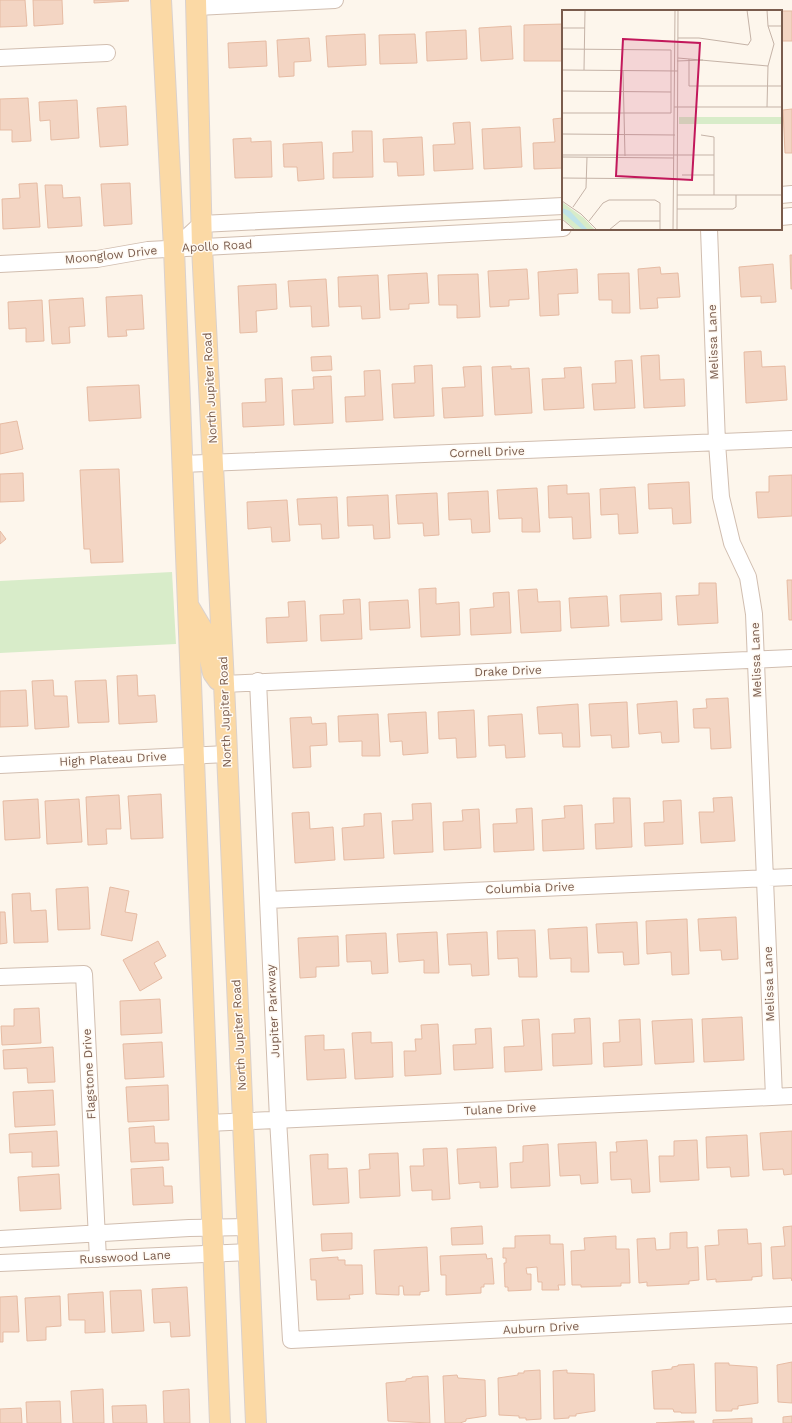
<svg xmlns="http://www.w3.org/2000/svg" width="792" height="1423" font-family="'Work Sans',sans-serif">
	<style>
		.green { fill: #d8ecc9 }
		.building { fill: #f3d5c3; stroke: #e6bba3 }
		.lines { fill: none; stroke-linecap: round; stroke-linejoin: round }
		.minor-casing { stroke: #d1beb0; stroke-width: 18 }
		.major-casing { stroke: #dad1cd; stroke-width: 22 }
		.minor { stroke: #fff; stroke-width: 16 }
		.major { stroke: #fbd9a5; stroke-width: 20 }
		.labels { text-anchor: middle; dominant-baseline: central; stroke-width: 3; stroke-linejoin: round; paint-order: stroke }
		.street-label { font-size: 12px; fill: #7a5c4d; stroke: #fffaf3 }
		.inset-road { fill: none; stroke: #c5b3a7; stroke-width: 1 }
		.view { fill: #c2185b; fill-opacity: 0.15; stroke: #c2185b; stroke-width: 2 }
		.inset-edge { fill: none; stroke: #7a5c4d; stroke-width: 2 }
	</style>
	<rect width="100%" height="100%" fill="#fdf6ec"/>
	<path class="green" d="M172,572L176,644L0,653V581Z"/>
	<path class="building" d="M0,0H25L27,26L0,27Z
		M33,0H62L63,24L34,26Z
		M94,0H128L129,1L94,3Z
		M781,11H792V41H781Z
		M563,24V61H524V25Z
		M511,26L513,59L481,61L479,28Z
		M466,30L467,59L427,61L426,32Z
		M365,34L366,65L328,67L326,36Z
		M415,34L417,63L380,64L379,35Z
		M309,38L311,61L294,62V76L279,77L277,40Z
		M266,41L267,66L229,68L228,43Z
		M28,98L31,141L12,142V130H0V99Z
		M77,100L79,138L51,140L50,120L40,121L39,102Z
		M126,106L128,145L100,147L97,108Z
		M792,109V153H785L783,110Z
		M563,118V168L534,169L533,143L555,142L553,119Z
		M470,122L473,169L434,171L433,145L455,144L453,123Z
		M520,127L522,167L484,169L482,129Z
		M352,131H372L373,177L333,178V153L353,152Z
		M422,137L424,175L398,176L397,162H384L383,139Z
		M251,138V142L271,141L272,177L235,178L233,139Z
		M322,142L324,179L298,181L297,167H284L283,144Z
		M37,183L40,227L3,229L2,199L20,198L19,184Z
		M130,183L132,224L104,226L101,184Z
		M45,185H62L63,198L80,197L82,226L48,228Z
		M790,255H792V289H791Z
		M773,264L776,302L761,303V296L741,297L739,267Z
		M660,267L661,274L678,273L680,297L657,298L658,308L640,309L638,269Z
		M527,269L529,299L509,300V306L490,307L488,271Z
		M577,269L578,293L558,294L559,315L540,316L538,272Z
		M427,273L429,303L409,304V309L390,310L388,275Z
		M629,273L630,313H612V300H599L598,274Z
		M478,274L480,317L457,318V305H439L438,275Z
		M378,275L380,318L362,319L361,306L339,307L338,277Z
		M326,279L329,326L312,327L311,306L290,307L288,281Z
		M276,284L277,309L256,311L257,332L240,333L238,286Z
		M142,295L144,329L126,330L127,336L108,337L106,297Z
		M83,298L85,326L69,327L70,343L52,344L49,300Z
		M42,300L44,341L26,342V328L9,329L8,302Z
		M761,351L762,367L785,366L787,400L746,403L744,352Z
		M659,355L660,380L684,379L685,406L644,408L641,356Z
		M331,356L332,370L312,371L311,357Z
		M632,360L635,408L594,410L592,384L616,383L615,361Z
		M432,365L434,416L394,418L392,384L415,383L414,366Z
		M481,366L483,416L444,418L442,388L465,387L463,367Z
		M511,366V369L529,368L532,413L495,415L492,367Z
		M581,367L584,408L544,410L542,379L565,378L564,368Z
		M380,370L383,420L346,422L345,397L365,396L364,371Z
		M331,376L333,423L294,425L292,390L314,389L313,377Z
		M282,378L284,425L243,427L242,403L266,402L265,379Z
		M139,385L141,418L89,421L87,387Z
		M17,421L23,449L0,454V424Z
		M119,469L123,562L91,563L90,549H84L80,470Z
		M23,473L24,501L0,502V474Z
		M792,475V516L758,518L756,492H769V476Z
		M689,482L691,523L673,524L672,508L649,509L648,484Z
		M567,485V494L589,493L591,538L573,539L572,517L549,518L548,486Z
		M635,487L638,533L619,534L618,514L601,515L600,489Z
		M537,488L540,532H522V518L499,519L497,490Z
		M488,491L490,532L472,533L471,519L449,520L448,493Z
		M437,493L439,535L424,536L423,523L398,524L396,495Z
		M388,495L390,538L374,539L373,525L348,526L347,497Z
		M337,497L339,538L322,539L321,524L299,525L297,499Z
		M287,500L290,541L272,542L271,527L248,529L247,502Z
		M0,531L6,539L0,544Z
		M787,580H792V620H789Z
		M699,583H716L718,623L678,625L676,596L699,595Z
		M436,588V604L459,602L460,635L421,637L419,589Z
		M537,589L538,602L560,601L561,631L521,633L518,590Z
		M509,592L511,633L471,635L470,609L494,607L493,593Z
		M661,593L662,620L621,622L620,595Z
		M607,596L609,626L571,628L569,598Z
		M360,599L362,639L321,641L320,615L344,614L343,600Z
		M408,600L410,628L370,630L369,602Z
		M305,601L307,641L267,643L266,618L289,617L288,602Z
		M137,675L138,696L155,695L157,722L119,724L117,676Z
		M53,680L54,696H67L69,727L35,729L32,681Z
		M106,680L109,722L78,723L75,681Z
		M26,690L28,726L0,727V691Z
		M728,698L731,748L711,749L710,728H694L693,709L707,708L706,699Z
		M677,701L679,742L662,743L661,732L639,734L637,704Z
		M627,702L629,747L612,748L611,735L591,736L589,704Z
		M578,704L580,747H563L562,733L539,734L537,707Z
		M474,710L476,757L457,758L456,738L439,739L438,712Z
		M426,712L428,753L403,755L402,741L390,742L388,714Z
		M378,714L380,756H362V741L339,742L338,716Z
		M522,714L525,757L506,758L505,745L489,746L488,716Z
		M311,717L312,724L326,723L327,745L310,746L311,767L293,768L290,718Z
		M161,794L163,838L131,839L128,796Z
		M119,795L121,829H106L107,844L88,845L86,797Z
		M732,797L735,841L701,843L699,812H714L713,798Z
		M613,798H630L632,847L596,849L595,824L614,823Z
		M38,799L40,838L5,840L3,801Z
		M79,799L82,842L47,844L45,801Z
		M681,800L683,844L645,846L644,823L664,822L663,801Z
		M431,803L433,852L394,854L392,821L413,820L412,804Z
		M582,805L584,849L543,851L542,820L565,818L564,806Z
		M532,808L534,850L494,852L493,824L517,823L516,809Z
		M479,809L481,848L444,850L443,822L463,821L462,810Z
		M309,812L310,829L333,827L335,860L295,863L292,813Z
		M381,813L384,858L344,860L342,828L364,826V814Z
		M88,887L90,929L58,930L56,889Z
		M110,887L129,891L125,912L137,914L132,941L101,935Z
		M30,893L31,911L46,910L48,942L14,943L12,894Z
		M0,912H5L7,943L0,944Z
		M736,917L738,959L722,960L721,950L700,951L698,919Z
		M687,919L689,974L672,975L671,952L647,954L646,921Z
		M637,922L639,964L624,965L623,952L598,953L596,924Z
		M587,927L589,972H571V958L550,959L548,929Z
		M535,930L537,977H519L518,958L498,959L497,931Z
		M437,932L439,973H424V960L399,962L397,934Z
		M487,932L489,975L472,976L471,964L449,965L447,934Z
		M386,933L388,973L372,974L371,961L347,962L346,935Z
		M338,936L339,966L316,967V977L300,978L298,938Z
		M158,941L166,956L154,963L162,978L140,991L123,960Z
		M160,999L162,1033L121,1035L120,1001Z
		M39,1008L41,1043L2,1045L1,1026H14V1009Z
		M742,1017L744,1060L704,1062L702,1019Z
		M590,1018L592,1064L553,1066L552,1034L575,1033L574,1019Z
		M539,1019L542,1070L505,1072L504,1047L524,1046L522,1020Z
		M640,1019L642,1065L604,1067L603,1043L620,1042L619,1020Z
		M692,1019L694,1062L655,1064L652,1021Z
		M438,1024L441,1074L405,1076L404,1051H416L415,1039H422L421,1025Z
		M491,1028L493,1068L454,1070L453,1045L476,1044L475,1029Z
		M371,1032V1043L392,1042L393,1077L355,1079L352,1033Z
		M324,1035V1050L344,1049L346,1078L307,1080L305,1036Z
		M162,1042L164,1077L125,1079L123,1044Z
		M53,1047L55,1082L28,1083L27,1068L4,1069L3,1050Z
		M168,1085L169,1120L128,1122L126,1087Z
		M53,1090L55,1125L15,1127L13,1092Z
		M154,1126L155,1143H168L169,1160L131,1162L129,1128Z
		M57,1131L59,1166L32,1167V1152L10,1153L9,1134Z
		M792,1131V1174L784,1175L783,1169L763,1170L760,1133Z
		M747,1135L749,1176L731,1177L730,1167L707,1168L706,1137Z
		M647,1140L650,1192L632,1193L631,1179L611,1180L610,1152H617L616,1142Z
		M697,1140L699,1180L660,1182L659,1156H674V1141Z
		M596,1142L598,1183L581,1184L580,1175L560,1176L558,1144Z
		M548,1144L550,1186L511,1188L510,1163L523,1162V1146Z
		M496,1147L498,1187L480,1188V1182L459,1184L457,1149Z
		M447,1148L450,1199L432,1200V1190L412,1191L410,1166H424L423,1149Z
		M398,1153L400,1196L360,1198L359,1170L370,1169L369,1154Z
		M328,1154V1169L347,1168L349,1203L313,1205L310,1155Z
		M163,1167L164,1186H172L173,1203L133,1205L131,1169Z
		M59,1174L61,1209L20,1211L18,1177Z
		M482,1226L483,1244L452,1245L451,1228Z
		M792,1226V1281L791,1278L773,1279L771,1247L785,1246L783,1227Z
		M747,1229L748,1244L761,1243L762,1276L752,1277V1280L716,1282V1279L707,1280L705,1246L719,1245L718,1230Z
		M687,1232V1248L698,1247L699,1280L689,1281V1284L647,1286V1282L639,1283L637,1239L655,1238L656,1250L670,1249V1233Z
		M352,1233V1249L322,1251L321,1234Z
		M550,1235V1244H563L565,1285H558L559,1290H542V1282H538L537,1267L526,1268L527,1274H531V1290L508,1291V1287H505L504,1263H506V1258H503V1248H515V1236Z
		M616,1236V1249H629L630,1283H621V1286L581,1287V1285H572L571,1251L585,1250L584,1238Z
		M427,1247L429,1291L420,1292V1295H404L403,1286H399V1295L376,1294L374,1250Z
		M486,1254L487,1259L492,1258L494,1284H484V1287H481V1293L446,1295V1275H441L440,1256Z
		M338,1257V1260H345V1265H362L363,1294L349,1295L350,1299L317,1300L316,1280H311L310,1259Z
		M187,1287L190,1336L171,1337L170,1322L154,1323L152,1289Z
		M141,1290L144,1331L112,1333L110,1291Z
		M103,1292L105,1332L85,1333V1320H69L68,1294Z
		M17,1296L19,1332H3V1342H0V1297Z
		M60,1296L61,1326L46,1327V1340L27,1341L25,1298Z
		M792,1362V1403L778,1402L777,1365Z
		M715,1363H729V1365L757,1367L758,1403L738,1406V1409H732V1411H716Z
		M694,1364L696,1413H681V1412H674L673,1409H654L652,1371L672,1369V1367L678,1366V1365Z
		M540,1370L541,1419L526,1420V1418H519V1416L499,1415L498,1378L518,1375V1373H524V1371Z
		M567,1370V1373L594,1374L595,1411L576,1414V1416H569V1418L554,1419L553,1371Z
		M457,1375L458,1378L485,1380L486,1416L466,1419V1421L460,1423H445L443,1376Z
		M428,1376L430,1423L388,1421L386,1383L406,1381V1379L412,1378V1377Z
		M103,1389L104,1423H73L71,1391Z
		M189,1389L190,1423H164L163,1391Z
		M60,1401L61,1423H27L26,1402Z
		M146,1405L147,1423H113L112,1406Z
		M21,1408L22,1423H0V1409Z
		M792,1416V1423H783V1417Z
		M752,1418V1423H713V1420Z
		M694,1421V1423H656Z"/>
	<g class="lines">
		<defs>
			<path id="minor" d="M197,7L335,0
				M0,58L107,53
				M781,195L792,194
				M781,217L792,216
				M709,229L717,443L721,497L732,543L748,577L754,614L774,1097
				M174,249L201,224L563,206
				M0,264L97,259L148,250L563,228
				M182,464L792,439
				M258,681L278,1119L291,1340L792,1315
				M224,684L792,658
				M0,765L227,754
				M268,900L792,877
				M0,977L84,974L98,1259
				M208,1123L792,1096
				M0,1239L189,1228L249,1227
				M0,1263L250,1252"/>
			<path id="major" d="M161,0L174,249L220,1423
				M196,0L202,247L224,684L256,1423
				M188,605L204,632L213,673L218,680"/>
		</defs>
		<use href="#minor" class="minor-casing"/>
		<use href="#major" class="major-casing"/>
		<use href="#minor" class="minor"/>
		<use href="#major" class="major"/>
	</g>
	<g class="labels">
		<g class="street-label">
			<text transform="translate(217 246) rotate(-3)">Apollo Road</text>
			<text transform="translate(111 255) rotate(-6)">Moonglow Drive</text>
			<text transform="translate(713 342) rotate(-92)">Melissa Lane</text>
			<text transform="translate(210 388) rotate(-93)">North Jupiter Road</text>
			<text transform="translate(487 452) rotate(-2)">Cornell Drive</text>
			<text transform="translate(756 660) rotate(-92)">Melissa Lane</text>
			<text transform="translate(508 671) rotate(-2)">Drake Drive</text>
			<text transform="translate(225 712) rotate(-92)">North Jupiter Road</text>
			<text transform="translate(113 759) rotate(-3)">High Plateau Drive</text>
			<text transform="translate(530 888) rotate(-2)">Columbia Drive</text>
			<text transform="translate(769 984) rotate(-92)">Melissa Lane</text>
			<text transform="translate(273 1011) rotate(-93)">Jupiter Parkway</text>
			<text transform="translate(239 1035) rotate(-93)">North Jupiter Road</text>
			<text transform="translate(89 1074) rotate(-93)">Flagstone Drive</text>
			<text transform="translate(500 1109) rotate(-3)">Tulane Drive</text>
			<text transform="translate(125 1257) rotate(-3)">Russwood Lane</text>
			<text transform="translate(541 1328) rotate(-3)">Auburn Drive</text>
		</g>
	</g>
	<g transform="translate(562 10)">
		<rect width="220" height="220" fill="#fdf6ec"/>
		<path d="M117,107H220V114H117ZM0,192L22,208L33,220H14L0,208Z" fill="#d8ecc9"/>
		<path d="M0,198L8,201L26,220H21L0,202Z" fill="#bfe3e8"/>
		<path class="inset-road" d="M205,0L206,16L212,34L206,56L205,97M206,16H220M0,18H23M116,28H137L186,35L189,30L185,0M0,39L109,40V103M116,48L206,56M127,49V76H220M115,51L141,50M0,60L116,61M22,60L23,0M61,61L63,146M0,81L109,82M112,97H220M0,103H109M0,124L113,125M139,125L152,127V185M0,145H152M0,147L112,148M120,165H152M0,168L111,169M115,185H220M0,191L19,204L35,220M11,197L24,178L25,147M115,199H171L174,197V185M0,209L13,220M27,211L41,193L47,190H93L98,193V220M47,220L58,211H98M111,220L113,0M115,220L116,0"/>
		<path class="view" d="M61,29L138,33L130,170L54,166Z"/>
		<rect width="220" height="220" class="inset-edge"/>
	</g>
</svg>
